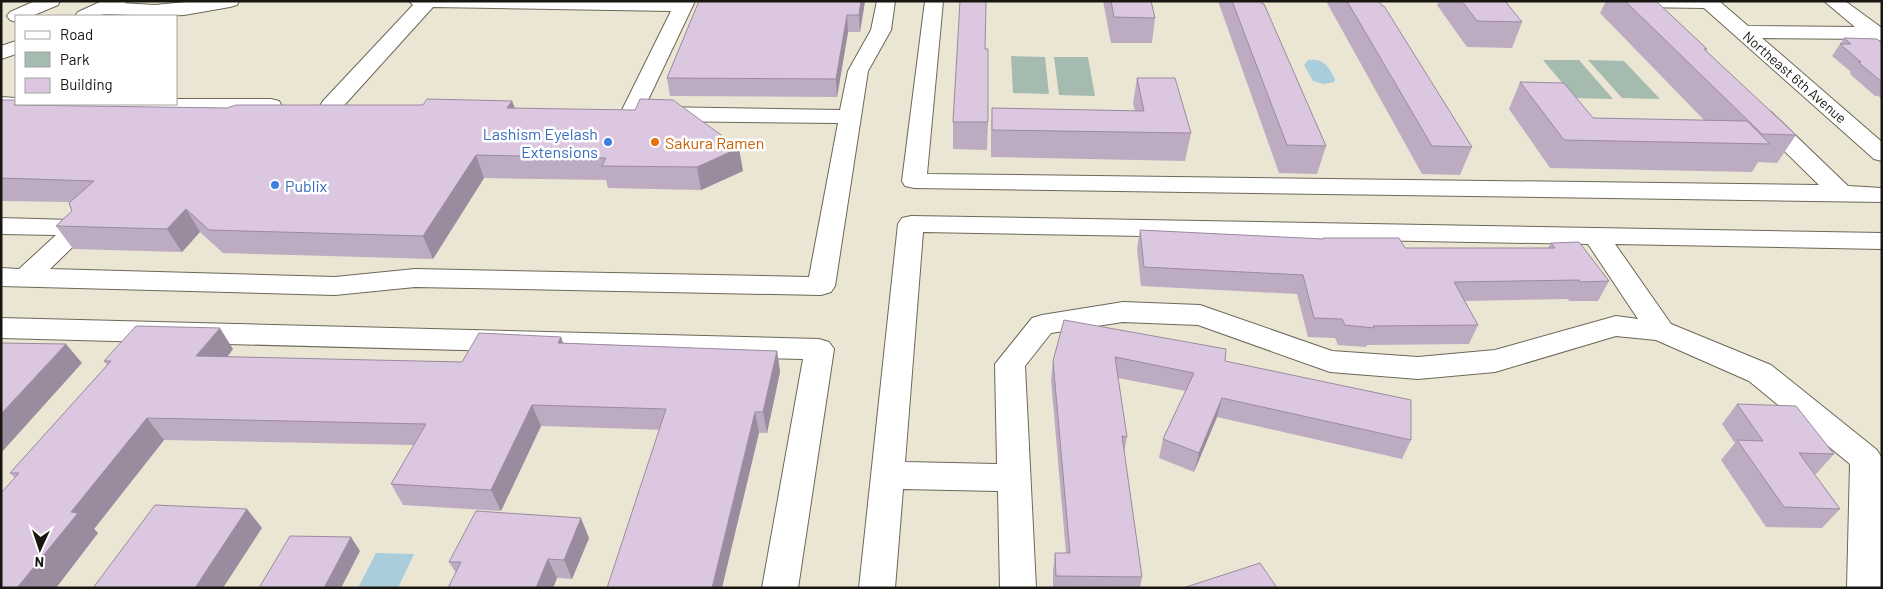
<svg xmlns="http://www.w3.org/2000/svg" width="1883" height="589" font-family="Barlow,sans-serif">
	<style>
		.green { fill: #a6bbaf }
		.water { fill: #aacddb }
		.lines { fill: none; stroke-linecap: round; stroke-linejoin: round }
		.minor-casing { stroke: #6c6858; stroke-width: 2 }
		.major-casing { stroke: #6c6858; stroke-width: 2 }
		.minor { fill: #fff; fill-rule: evenodd }
		.major { fill: #fff; fill-rule: evenodd }
		.wall { fill: #bdabc2 }
		.shaded-wall { fill: #9a8b9e }
		.building { fill: #dcc7e1; stroke: #9a8b9e }
		.shop-dot { fill: #3f7fe0; stroke: #fff; stroke-width: 2 }
		.food-dot { fill: #e8710a; stroke: #fff; stroke-width: 2 }
		.labels { text-anchor: middle; dominant-baseline: central; stroke-width: 5; stroke-linejoin: round; paint-order: stroke }
		.far-street-label { font-size: 14px; fill: #181610; stroke: #fff }
		.shop-label { font-size: 16px; fill: #366cbe; stroke: #fff; text-anchor: end }
		.food-label { font-size: 16px; fill: #c56008; stroke: #fff; text-anchor: start }
	</style>
	<rect width="100%" height="100%" fill="#eae6d3"/>
	<path class="green" d="M1011,56L1045,57L1049,94L1013,93Z
		M1054,57H1088L1095,96L1059,95Z
		M1543,60H1579L1613,99L1575,98Z
		M1588,60L1624,61L1660,99L1622,98Z"/>
	<path class="water" d="M1308,60C1324,58 1328,66 1335,79L1334,82L1324,84L1313,81L1304,65Z
		M376,553L414,554L398,588H358Z"/>
	<g class="lines">
		<defs>
			<path id="minor" d="M35,1H60L58,5L32,16H16V22L10,20L7,16L10,12Z
				M196,1H239L237,5L230,7L184,15L162,16L103,14L96,12L94,8L96,4L103,2L155,5Z
				M409,1H695L639,119L631,121L623,119L620,114L671,11L433,7L339,111L331,113L323,111L320,106L323,101L413,5Z
				M877,1H895L891,30L868,71L835,286L831,292L821,295L415,287L335,295L1,286V268L19,269L56,235L1,234V218L72,220L81,222L87,233L50,269L335,277L415,269L809,277L838,123L656,121L648,119L645,114L648,109L656,107L840,110L848,71L871,30Z
				M925,1H943L927,174L1819,185L1755,122L1752,117L1755,112L1763,110L1771,112L1848,186L1882,188V202L914,188L905,186L902,181Z
				M1625,1H1719L1748,26L1855,27L1824,1H1845L1882,28V41L1873,39L1762,38L1882,142V161L1874,159L1704,8L1634,7L1627,5Z
				M1,97L16,98V104H176V99H271L279,101L282,106L279,111L271,113L1,111Z
				M911,216L1882,233V249L1615,244L1671,324L1771,365L1877,450L1882,458V588H1847L1850,464L1749,381L1656,340L1616,336L1495,372L1418,379L1330,372L1198,325L1123,322L1051,333L1025,366L1036,588H1000L998,491L903,489L895,588H859L898,224L902,218ZM923,232L1588,244L1638,319L1616,316L1495,350L1418,357L1332,351L1200,305L1123,302L1042,315L1032,318L995,364L997,464L905,462Z
				M1,318L819,339L829,342L834,349L798,588H762L803,359L1,338Z"/>
			<path id="major" d="M102,1H127C117,16 91,17 75,16L78,12Z
				M16,41V54L1,59V46Z"/>
		</defs>
		<use href="#minor" class="minor-casing"/>
		<use href="#major" class="major-casing"/>
		<use href="#minor" class="minor"/>
		<use href="#major" class="major"/>
	</g>
	<path class="wall" d="M699,1H865L860,32H848L837,97L670,96L667,78Z
		M1103,1H1151L1155,18L1152,43H1111Z
		M1218,1H1261L1326,146L1317,174L1279,173Z
		M1326,1H1379L1472,147L1460,175L1422,174Z
		M1439,1H1505L1522,22L1512,48L1467,47L1437,5Z
		M1606,1H1656L1707,49L1706,51L1796,135L1777,163L1758,162L1752,172L1550,168L1509,109L1520,82L1593,118L1704,120L1600,13Z
		M1844,38L1882,43V99L1878,96H1875L1850,74L1851,72L1832,56Z
		M1137,78L1191,133L1185,161L991,157V136L992,108L1135,111L1133,104Z
		M1,100L16,104H24L25,105L227,108L423,105L512,101L515,108L743,171L701,190L608,188L606,180L484,178L433,259L223,253L200,232L182,252L73,249L56,226L72,211L70,202L1,201Z
		M953,122H988L987,150L953,149Z
		M1140,230L1322,239L1323,238L1405,248H1548L1551,243L1609,281L1598,301H1569L1568,299L1465,301L1478,325L1469,344L1367,345L1366,347L1338,345L1335,338L1308,337L1297,294L1141,286L1137,249Z
		M1064,320L1225,361L1411,440L1402,459L1217,417L1194,472L1159,458L1163,439L1186,391L1118,378L1127,437L1124,453L1142,577L1140,588H1053V571L1055,553H1066L1051,380L1053,361Z
		M561,337L563,343L777,351L780,372L767,433L541,426L501,511L403,505L391,484L414,445L164,440L94,529L98,533L56,588H1L15,478L10,473L107,365L104,361L233,349L227,357L462,362Z
		M1737,404L1834,454L1816,474L1814,473L1840,509L1822,528L1766,527L1721,460L1735,443L1722,424Z
		M589,538L572,579L557,578L553,588H448L456,573L449,562Z"/>
	<path class="shaded-wall" d="M861,1H865L860,32L859,15Z
		M847,15L848,32L837,97L836,79Z
		M512,101L520,123L507,108Z
		M739,148L743,171L701,190L697,167Z
		M476,155L484,178L433,259L423,236Z
		M186,209L200,232L182,252L167,229Z
		M220,328L233,349L211,378L196,356Z
		M561,337L568,358L558,343Z
		M66,344L82,363L1,453V414Z
		M777,351L780,372L767,433L763,412Z
		M1222,398L1217,417L1194,472L1199,453Z
		M532,405L541,426L501,511L491,490Z
		M755,412L759,433L722,588H712Z
		M147,418L164,440L94,529L98,533L56,588H17L71,512Z
		M247,509L262,528L223,588H195Z
		M581,518L589,538L572,579L564,560Z
		M351,537L360,551L341,588H324Z
		M548,559L557,578L553,588H536Z"/>
	<path class="building" d="M699,1H861L859,15H847L836,79L667,78Z
		M960,1H986L985,49H988V122H953Z
		M1111,1H1151L1155,18L1114,17Z
		M1232,1H1261L1262,4H1264L1326,146L1287,145Z
		M1347,1H1379L1382,6H1384L1472,147L1432,146Z
		M1462,1H1505L1522,22L1477,21Z
		M1625,1H1656L1707,49H1704L1796,135L1762,134Z
		M1844,38L1877,39L1882,43V82L1858,62H1861L1840,44H1851Z
		M1137,78H1175L1191,133L992,130V108L1144,111Z
		M1520,82L1564,83L1593,118L1747,121L1770,144L1564,140Z
		M427,99L512,101L507,108L635,110L640,99L673,100L739,148L697,167L602,166L606,158L476,155L423,236L209,230L186,209L167,229L56,226L72,211L69,203L94,181L1,178V100H16V104L14,105L227,108L236,105H423Z
		M1140,230L1323,239V238H1399L1405,248H1555L1551,243L1579,242L1609,281L1580,282L1579,280L1454,282L1478,325L1373,326L1374,328L1345,325L1342,319L1314,318L1303,275L1144,267Z
		M1064,320L1226,349L1225,361L1411,400V440L1222,398L1199,453L1163,439L1194,373L1115,357L1127,437L1122,436L1142,577L1056,576L1055,553H1070L1053,361Z
		M136,326L220,328L196,356L462,362L479,333L561,337L558,343L777,351L763,412H755L712,588H607L666,409L532,405L491,490L391,484L426,424L147,418L71,512L78,513L17,588H1V493L19,473H10L111,361H104Z
		M1,343L66,344L1,414Z
		M1737,404L1796,406L1834,454L1799,453L1840,509L1784,507L1737,440L1763,441Z
		M155,505L247,509L195,588H93Z
		M476,511L581,518L564,560L548,559L536,588H448L461,562H449Z
		M290,536L351,537L324,588H259Z
		M1260,563L1277,588H1183Z"/>
	<g class="shop-dot">
		<circle cx="608" cy="142" r="5"/>
		<circle cx="275" cy="185" r="5"/>
	</g>
	<circle class="food-dot" cx="655" cy="142" r="5"/>
	<g class="labels">
		<g class="far-street-label">
			<text transform="translate(1795 77) rotate(41)">Northeast 6th Avenue</text>
		</g>
		<g class="shop-label">
			<text x="598" y="133">Lashism Eyelash<tspan x="598" dy="18">Extensions</tspan></text>
			<text x="285" y="185" text-anchor="start">Publix</text>
		</g>
		<g class="food-label">
			<text x="665" y="142">Sakura Ramen</text>
		</g>
	</g>
	<rect width="1883" height="589" fill="none" stroke="#181610" stroke-width="5"/>
	<rect x="15" y="15" width="162" height="90" fill="#ffffff" stroke="#a3a29f"/>
	<rect x="25" y="31" width="25" height="8" fill="#ffffff" stroke="#a3a29f"/>
	<text x="60" y="40" font-size="15" fill="#181610">Road</text>
	<rect x="25" y="52" width="25" height="15" fill="#a6bbaf" stroke="#a3a29f"/>
	<text x="60" y="65" font-size="15" fill="#181610">Park</text>
	<rect x="25" y="78" width="25" height="15" fill="#dcc7e1" stroke="#a3a29f"/>
	<text x="60" y="90" font-size="15" fill="#181610">Building</text>
	<g transform="translate(40 549) rotate(183)" stroke="#ffffff" stroke-width="4" paint-order="stroke">
	<path d="M0-4L9 19L0 12L-9 19Z" fill="#181610"/>
	<text y="-8" font-size="14" font-weight="bold" text-anchor="middle" fill="#181610">N</text>
	</g>
</svg>
